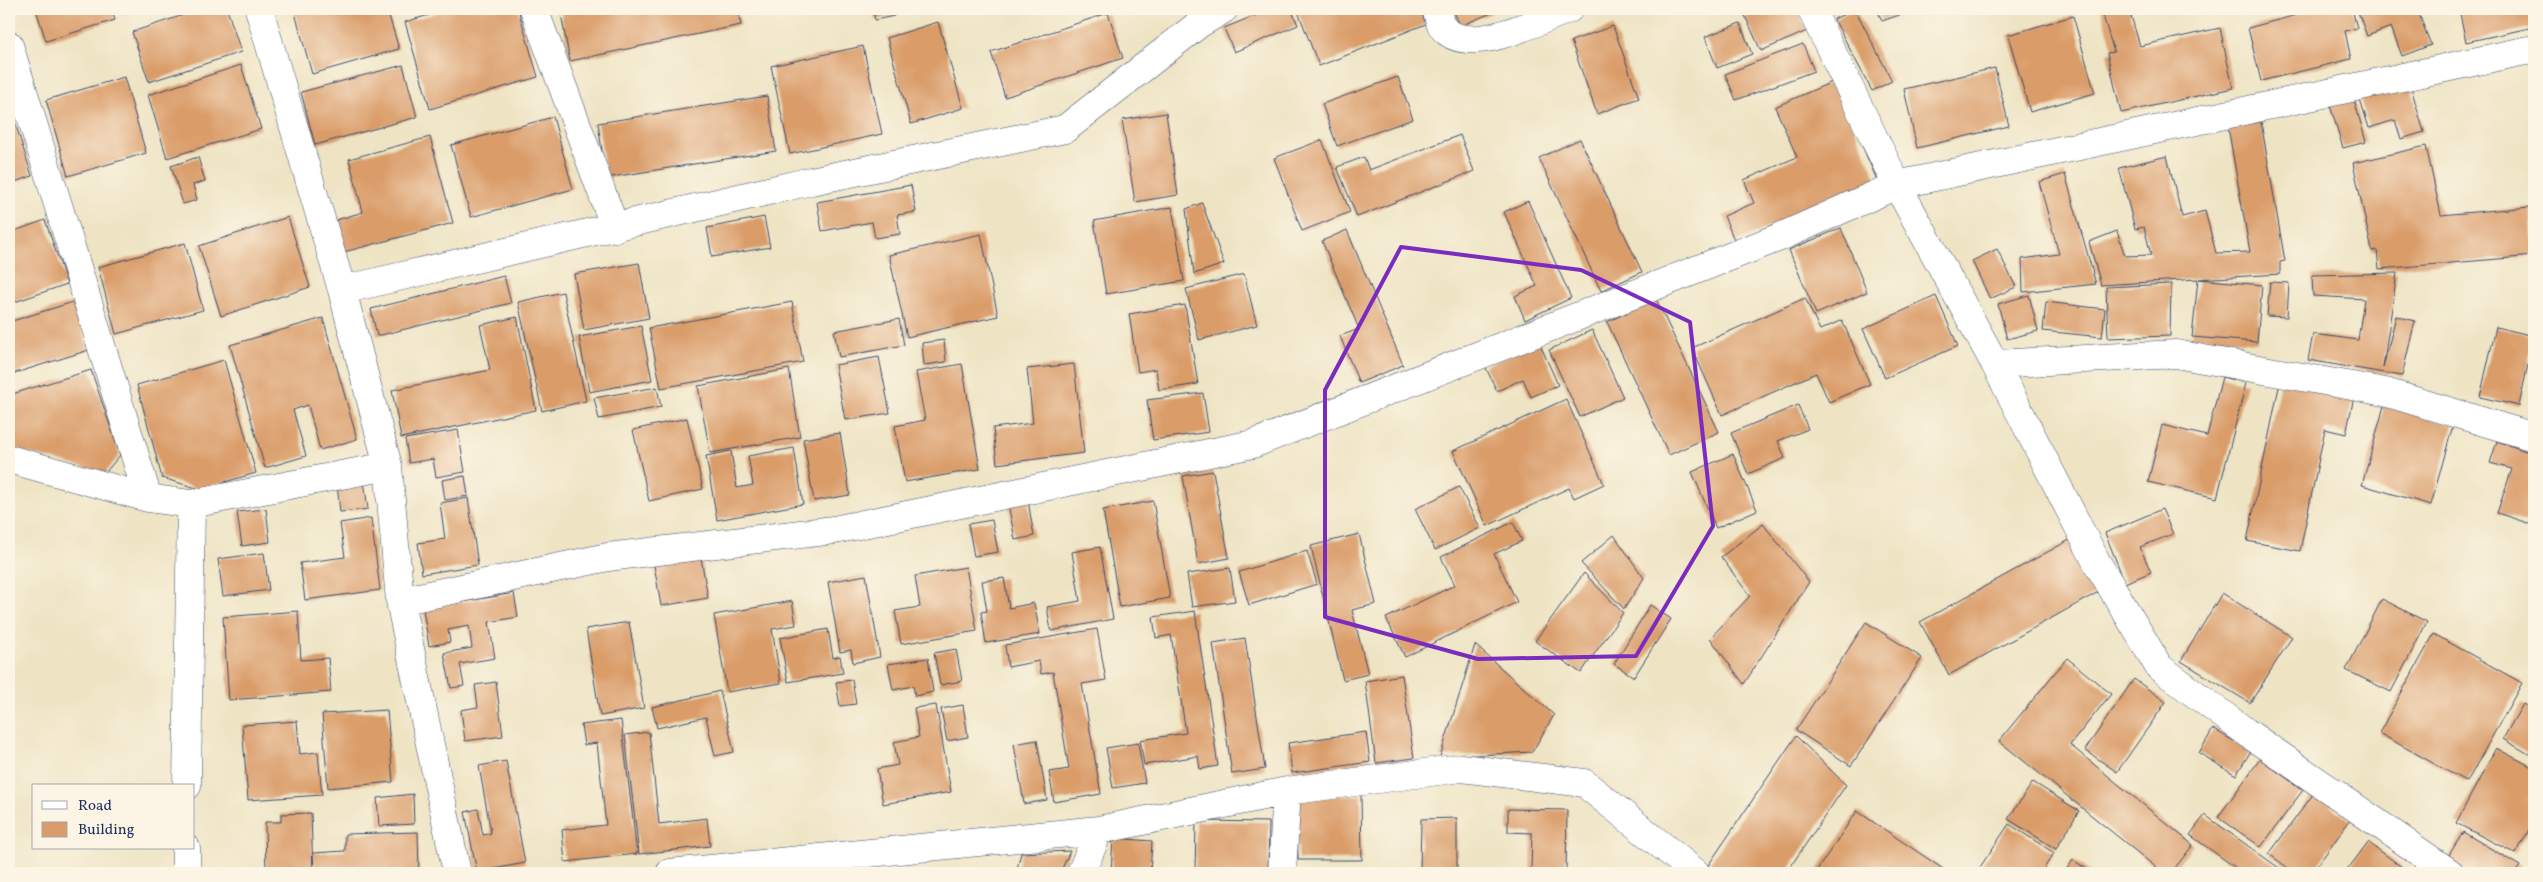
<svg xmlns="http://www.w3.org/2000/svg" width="2543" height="882" font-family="Vollkorn,serif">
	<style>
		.building { fill: #da9d6a }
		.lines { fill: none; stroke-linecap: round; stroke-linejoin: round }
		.minor-casing { stroke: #3b4a6d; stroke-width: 29 }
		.minor { stroke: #fff; stroke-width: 28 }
		.marked { fill: none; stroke: #7b2cbf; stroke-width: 4; stroke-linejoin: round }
	</style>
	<rect width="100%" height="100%" fill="#fcf5e5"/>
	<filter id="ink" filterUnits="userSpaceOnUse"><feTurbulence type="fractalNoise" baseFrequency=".02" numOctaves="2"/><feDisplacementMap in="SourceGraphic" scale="10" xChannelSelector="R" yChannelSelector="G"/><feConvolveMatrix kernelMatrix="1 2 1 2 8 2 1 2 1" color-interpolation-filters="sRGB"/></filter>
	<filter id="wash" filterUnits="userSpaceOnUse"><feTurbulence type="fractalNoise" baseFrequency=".0096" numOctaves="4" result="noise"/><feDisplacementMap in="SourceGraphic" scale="20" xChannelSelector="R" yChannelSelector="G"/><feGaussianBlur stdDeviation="1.12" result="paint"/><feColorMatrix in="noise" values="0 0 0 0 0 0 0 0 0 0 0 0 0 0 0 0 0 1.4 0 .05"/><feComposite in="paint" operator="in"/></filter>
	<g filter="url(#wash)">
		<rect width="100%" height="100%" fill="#eee4c4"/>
		<g id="blocks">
			<path class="building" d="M36,9H112L115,20L46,41Z
				M122,9H140L124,14Z
				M202,9H227L241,52L149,82L132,32Z
				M311,9H387L399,49L312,74L295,13Z
				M450,9H518L538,77L430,109L405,22Z
				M560,9H639V11L650,9H737L741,25L570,61Z
				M873,9H893L894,16L875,20Z
				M1271,9H1291L1298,25L1234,52L1224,28Z
				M1297,9H1420L1426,24L1319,66Z
				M1453,9H1501L1460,26Z
				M1742,9H1797L1807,31L1761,51Z
				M1855,9L1892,81L1872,91L1834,19Z
				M1877,9H1917L1882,21Z
				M2101,9H2129L2140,46L2220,28L2233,88L2121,113L2107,53L2114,52Z
				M2352,9L2357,28L2345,31L2351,59L2261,81L2248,28L2319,9Z
				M2357,9H2417L2431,45L2402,56L2391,27L2367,36Z
				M2459,9H2534V27L2466,42Z
				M1108,13L1123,58L1005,97L991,52Z
				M2073,16L2095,93L2030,112L2008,35Z
				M938,22L963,108L911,124L887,38Z
				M1740,23L1752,54L1717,68L1705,37Z
				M1613,26L1639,98L1597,114L1571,41Z
				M1803,44L1814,71L1736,100L1725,74Z
				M863,46L882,134L790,154L771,66Z
				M241,65L261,129L167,158L148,95Z
				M403,65L417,117L315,145L301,92Z
				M1995,68L2009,126L1917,148L1904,89Z
				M124,77L146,153L68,176L46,100Z
				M1398,77L1413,119L1337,146L1322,104Z
				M1834,81L1877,180L1735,242L1724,216L1754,203L1744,180L1797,157L1775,107Z
				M2410,84L2424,132L2401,139L2395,120L2369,128L2360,99Z
				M767,96L776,151L606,178L598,123Z
				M2353,96L2366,142L2343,148L2329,102Z
				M11,110L32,176L9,184V111Z
				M1166,113L1178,195L1135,202L1122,120Z
				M553,117L573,189L471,217L451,145Z
				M2261,122L2285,261L2280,262V274L2199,279L2262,285L2257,342L2192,337L2198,279L2101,285L2089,242L2117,231L2125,256L2151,255L2144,227L2135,229L2119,168L2167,156L2182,217L2205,211L2216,253L2250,252L2228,127Z
				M1460,135L1474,171L1357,217L1337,167L1364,157L1369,170Z
				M430,137L453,223L344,252L336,220L363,212L349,159Z
				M1580,139L1642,272L1601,291L1539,158Z
				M1322,140L1350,212L1302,231L1274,158Z
				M2426,146L2441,215L2530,207L2534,256L2379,269L2377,250L2372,251L2353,163Z
				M198,157L205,181L193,185L197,200L183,204L171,166Z
				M2065,174L2096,284L2023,292L2022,259L2059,254L2039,182Z
				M911,185L916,212L897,215L900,234L875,238L872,222L822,231L817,202Z
				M1528,201L1571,298L1525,320L1515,296L1537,286L1504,212Z
				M1202,203L1224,264L1194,274L1186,209Z
				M1172,207L1184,281L1106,294L1094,221Z
				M288,217L310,287L221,316L199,246Z
				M764,217L770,247L712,257L707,228Z
				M45,220L67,284L9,304V233Z
				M1841,228L1867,292L1816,314L1789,250Z
				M1347,230L1403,365L1359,383L1340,336L1359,329L1322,241Z
				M981,234L998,316L907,337L889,255Z
				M185,243L203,310L116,334L98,267Z
				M1997,249L2016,287L1990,299L1972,261Z
				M639,263L649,318L584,330L574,274Z
				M2397,273L2383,368L2396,316L2415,321L2402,376L2308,360L2313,334L2358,340L2364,299L2313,296L2312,275Z
				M1244,274L1257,325L1199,340L1186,289Z
				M504,276L511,303L377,336L371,309Z
				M2270,282L2289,283L2287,317L2267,316Z
				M2171,284L2170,336L2108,338L2106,287Z
				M563,292L586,401L542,411L518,302Z
				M2029,295L2038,331L2007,339L1998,304Z
				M1936,296L1958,346L1885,378L1863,329Z
				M1805,298L1820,330L1842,320L1870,384L1829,402L1816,373L1722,415L1692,348Z
				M1656,299L1719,432L1669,455L1607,322Z
				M73,302L89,350L9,375V322Z
				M792,302L803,362L661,388L649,328Z
				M2046,302L2105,309L2102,337L2043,331Z
				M1185,305L1198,384L1159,390L1156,369L1138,372L1129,314Z
				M517,317L536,410L401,438L392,390L490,370L480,325Z
				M323,318L357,439L320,450L308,405L293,410L306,456L265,468L230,345Z
				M899,319L904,345L839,357L834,331Z
				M641,326L652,380L589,392L579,337Z
				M2496,327L2534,336L2519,406L2480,397Z
				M1592,330L1623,397L1580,417L1549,350Z
				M944,340L946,362L924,365L922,343Z
				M1539,342L1558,385L1531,397L1523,379L1497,391L1485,366Z
				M879,357L890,413L845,420L835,365Z
				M224,360L256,473L200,489L162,478L137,385Z
				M962,364L980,469L905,482L895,426L925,420L916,372Z
				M1074,364L1084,453L997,464L993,428L1033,423L1027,369Z
				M789,369L800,437L710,453L698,386Z
				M91,370L120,455L105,473L9,448V395Z
				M2222,377L2246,383L2217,498L2148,482L2162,425L2207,436Z
				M2280,382L2354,397L2346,434L2325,429L2300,551L2247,541Z
				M657,387L661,407L599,419L594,398Z
				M1203,393L1209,432L1153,440L1147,400Z
				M1566,399L1604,484L1574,498L1569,488L1487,526L1453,451Z
				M1798,405L1808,429L1778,441L1785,458L1748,474L1731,433Z
				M2384,406L2453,425L2431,505L2362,485Z
				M687,418L703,489L649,501L633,430Z
				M458,430L465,472L436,477L433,459L409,463L405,439Z
				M840,433L850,495L814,501L803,439Z
				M2497,441L2534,454V525L2497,513L2512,469L2490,463Z
				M794,448L803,504L717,520L706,456L731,451L737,488L753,485L748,456Z
				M1733,454L1757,510L1716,528L1692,472Z
				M1213,471L1229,558L1198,564L1183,476Z
				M465,476L468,496L445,500L442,480Z
				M364,481L368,509L340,512L337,484Z
				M1459,487L1480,528L1435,550L1415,509Z
				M1027,495L1034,536L1015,540L1007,498Z
				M468,498L478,565L422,574L418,543L445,539L440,503Z
				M1153,501L1170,598L1120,607L1103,510Z
				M266,509L270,542L242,546L237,512Z
				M2162,509L2173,534L2140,547L2151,572L2125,583L2105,533Z
				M371,518L380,590L305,600L300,563L345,557L340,523Z
				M992,520L998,552L974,556L968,524Z
				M1513,522L1522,541L1494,554L1517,602L1405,657L1386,618L1455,585L1441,557Z
				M1763,524L1809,582L1744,684L1710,638L1750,596L1721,557Z
				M1359,534L1376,604L1352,610L1368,674L1343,680L1311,546Z
				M1614,535L1644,578L1624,609L1581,563Z
				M2073,538L2102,590L1949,675L1920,622Z
				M1100,547L1113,619L1051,631L1047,607L1080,601L1072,552Z
				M1307,551L1317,584L1249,605L1239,572Z
				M700,552L708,598L661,606L653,559Z
				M264,553L269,590L223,596L218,559Z
				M966,567L977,631L901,644L895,611L920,607L915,576Z
				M1230,568L1235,601L1192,607L1187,574Z
				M1584,573L1623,613L1581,673L1535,641Z
				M866,575L880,657L853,663L851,650L840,652L828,582Z
				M1004,578L1009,608L1034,603L1040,634L986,643L981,612L987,611L982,581Z
				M514,593L518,617L489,622L495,658L460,664L464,686L451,688L444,653L472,648L469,626L448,630L450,642L429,646L423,609Z
				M2222,593L2292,637L2250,703L2181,661Z
				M2382,599L2427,622L2391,692L2346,670Z
				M792,601L796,625L772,629L781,683L727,692L714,615Z
				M1650,605L1671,619L1634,677L1614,664Z
				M298,611L301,660L328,658L331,692L229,700L223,617Z
				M1195,611L1218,766L1200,769L1198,756L1144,765L1140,740L1186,733L1171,635L1156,638L1153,617Z
				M629,622L644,708L600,716L586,629Z
				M1866,622L1922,658L1851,766L1796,730Z
				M828,629L833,658L840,656L843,673L788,682L780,638Z
				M1097,629L1106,680L1082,684L1101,794L1054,802L1049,772L1069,769L1053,672L1041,674L1039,661L1008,667L1005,645Z
				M2434,634L2522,683L2467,782L2379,733Z
				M1245,638L1265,769L1232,774L1213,643Z
				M1475,645L1554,715L1532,752L1440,757Z
				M956,649L962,681L940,685L934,653Z
				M928,658L933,692L915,696L913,686L893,690L888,664Z
				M2067,658L2111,694L2070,745L2193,845L2171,873H2163L1999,741Z
				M1402,675L1414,758L1376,763L1365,681Z
				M2134,679L2166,702L2117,772L2085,750Z
				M852,680L856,704L840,706L836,682Z
				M496,682L503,736L465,741L461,710L478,707L475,685Z
				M720,691L734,752L715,756L706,717L657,728L652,707Z
				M2523,704L2534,710V757L2503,739Z
				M936,705L951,792L883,804L877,769L898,765L894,742L919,737L914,708Z
				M963,705L968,737L947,741L941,709Z
				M387,710L393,782L328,788L322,714Z
				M621,720L637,854L565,862L562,830L606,825L597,743L584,745L581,725Z
				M297,721L300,754L318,752L322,795L248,800L242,725Z
				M2213,729L2251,751L2236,775L2199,753Z
				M649,732L659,824L707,818L710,846L639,854L625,735Z
				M1366,732L1370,762L1292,773L1288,743Z
				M1796,736L1846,785L1786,873H1716L1707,867Z
				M1037,740L1047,800L1024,804L1014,744Z
				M1138,743L1145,783L1113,788L1106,748Z
				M2496,748L2534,768V820L2516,854L2456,823Z
				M2260,759L2303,790L2261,847L2218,817Z
				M506,761L525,863L477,872L465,812L478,809L483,835L491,833L479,766Z
				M2033,782L2079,811L2056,849L2008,819Z
				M2314,793L2350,820L2312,873H2295L2269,854Z
				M413,794L414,824L379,826L377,798Z
				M1297,795H1361L1362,860H1298Z
				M1508,809L1567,810L1566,872H1531L1532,833L1508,832Z
				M1857,811L1949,873H1815Z
				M311,813L313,873H266L265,822H281V814Z
				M2205,815L2286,873H2243L2190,835Z
				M1457,818V873H1420L1421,819Z
				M1196,821L1269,822L1268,873H1195Z
				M2009,824L2054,853L2041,873H1976Z
				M418,832L419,873H314L313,853L345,851V834Z
				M2463,832L2520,866L2515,873H2467L2446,860Z
				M1113,838L1152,841L1150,873H1111Z
				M2368,842L2410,873H2345Z
				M1070,851L1060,873H1016L1021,853Z
				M2073,860L2093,873H2064Z"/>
		</g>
	</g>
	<g filter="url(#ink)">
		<use href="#blocks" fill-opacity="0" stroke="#3b4a6d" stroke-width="1"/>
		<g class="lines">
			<defs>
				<path id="minor" d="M259,9L342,290L388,466L400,601L457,873
					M534,9L615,228
					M1436,9C1438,15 1440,26 1445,30C1472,56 1539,20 1569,9
					M1811,9L1897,185L1995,364L2096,561L2159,667L2246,732L2450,873
					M9,45L148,498
					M342,290L811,181L1065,129L1199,24L1224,9
					M1995,364L2176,354L2385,392L2534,437
					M9,459L148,498L191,504L388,466
					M400,601L608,557L834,530L1253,444L1780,237L1897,185L2534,49
					M187,786L191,504
					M186,873V848
					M670,873L1099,830L1287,791L1461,768L1584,783L1696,873
					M1081,873L1099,830
					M1282,873L1287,791"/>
			</defs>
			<use href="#minor" class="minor-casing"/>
			<use href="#minor" class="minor"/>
		</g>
	</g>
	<path class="marked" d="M1401,247L1581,270L1690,322L1713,526L1636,656L1478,659L1325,617V390Z"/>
	<rect width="2543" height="882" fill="none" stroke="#fcf5e5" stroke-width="30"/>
	<rect x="32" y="784" width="162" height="65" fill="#fcf5e5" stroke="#a2a6af"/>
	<rect x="42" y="801" width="25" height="8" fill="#ffffff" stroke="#a2a6af"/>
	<text x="78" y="810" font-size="15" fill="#1b2f5e">Road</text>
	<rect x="42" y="822" width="25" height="15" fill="#da9d6a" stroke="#a2a6af"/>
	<text x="78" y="834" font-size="15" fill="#1b2f5e">Building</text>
</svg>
